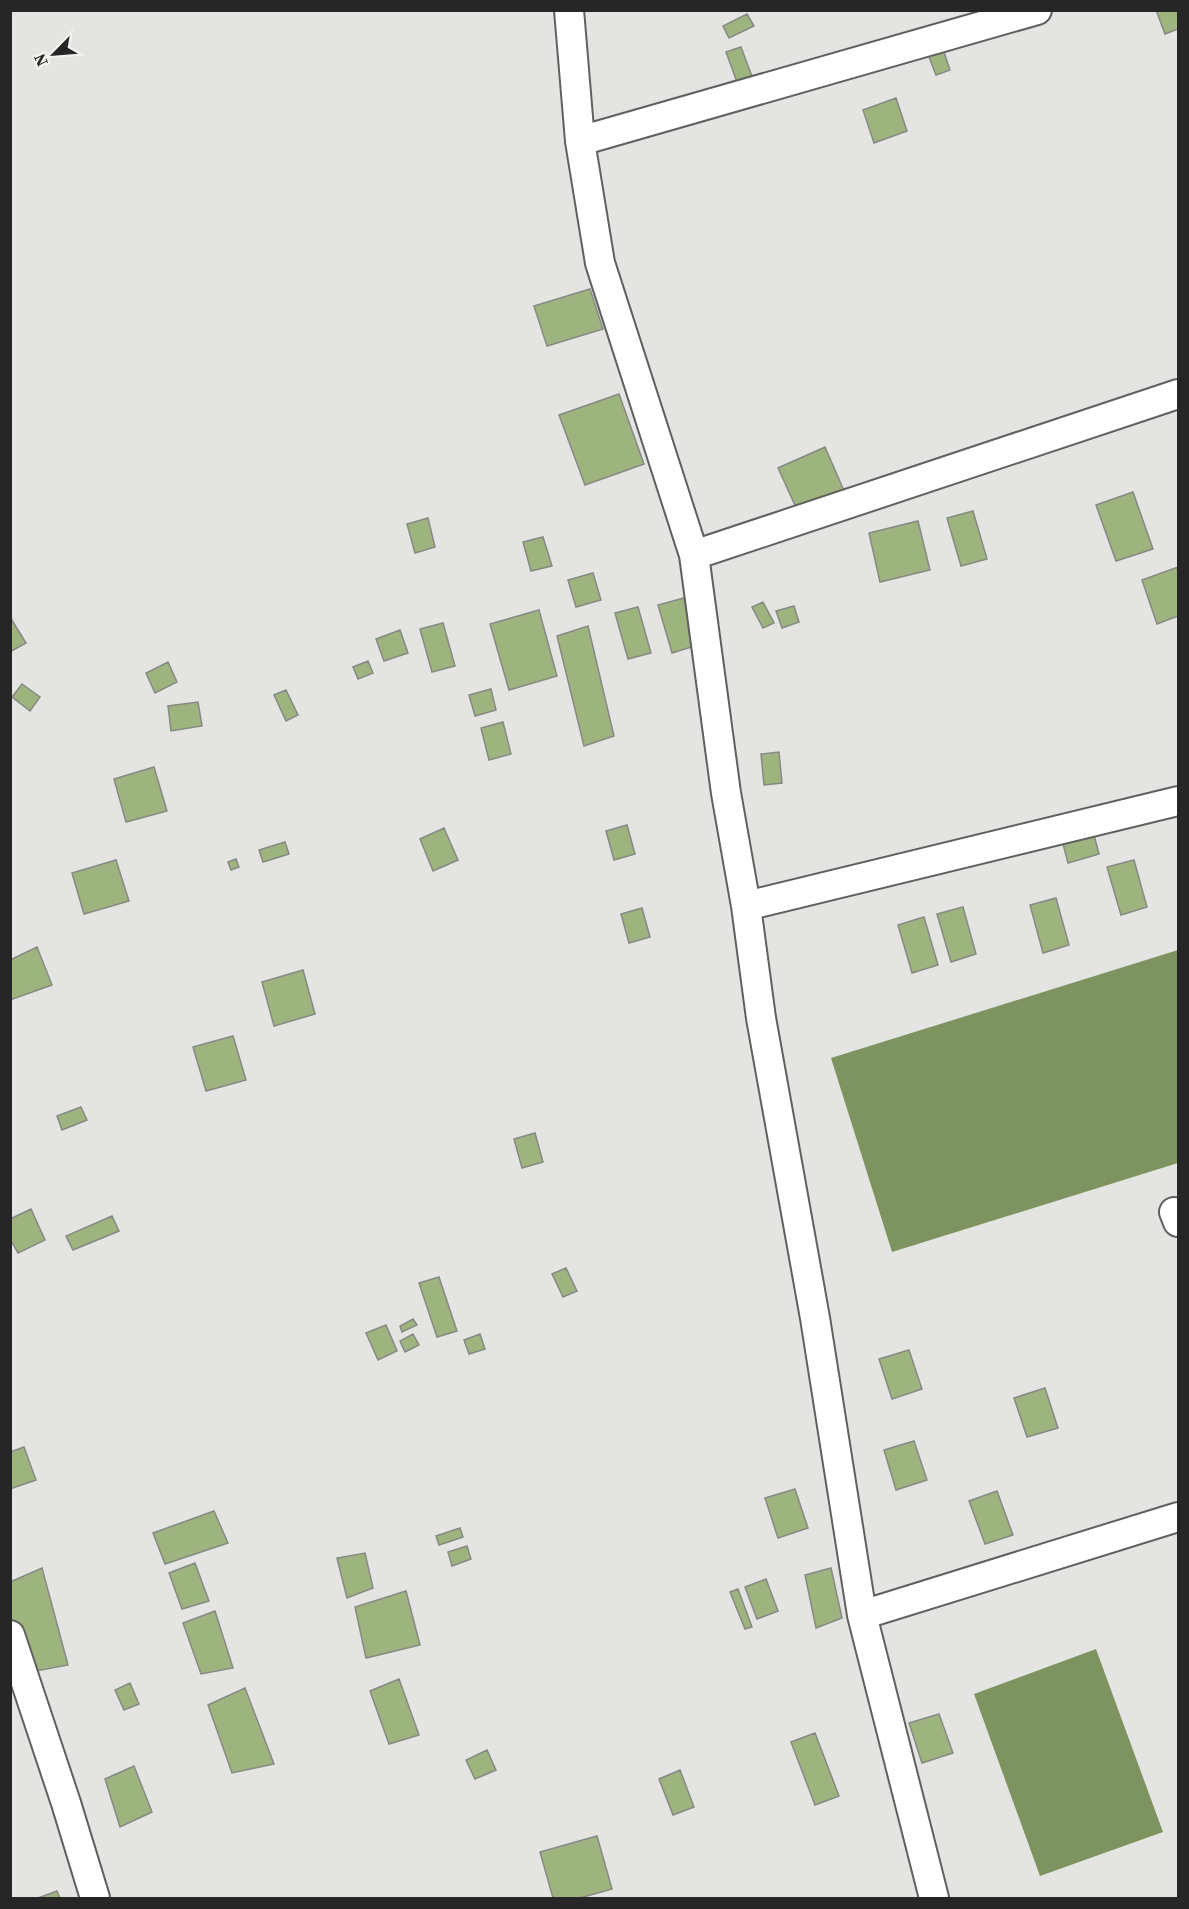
<svg xmlns="http://www.w3.org/2000/svg" width="1189" height="1909" font-family="'Source Serif 4',serif">
	<style>
		.water { fill: #7e9460 }
		.building { fill: #9db47e; stroke: #878985; stroke-width: 1.5 }
		.lines { fill: none; stroke-linecap: round; stroke-linejoin: round }
		.minor-casing { stroke: #5f615e; stroke-width: 32 }
		.minor { stroke: #fff; stroke-width: 28 }
	</style>
	<rect width="100%" height="100%" fill="#e4e5e2"/>
	<path class="water" d="M1178,950V1163L892,1252L831,1058Z
		M1096,1649L1163,1832L1040,1876L974,1694Z"/>
	<path class="building" d="M1156,10H1178V29L1165,34Z
		M747,14L754,26L729,38L723,26Z
		M942,46L950,70L936,75L927,52Z
		M741,47L753,79L738,85L726,52Z
		M896,98L907,131L874,143L863,110Z
		M590,289L603,329L547,346L534,306Z
		M619,394L644,464L585,485L559,415Z
		M825,447L845,493L799,514L778,468Z
		M1133,492L1153,549L1116,561L1096,505Z
		M973,511L987,559L961,566L947,518Z
		M428,518L435,547L415,553L407,524Z
		M918,521L930,570L880,582L869,533Z
		M543,537L552,566L531,571L523,542Z
		M1178,567V616L1157,624L1142,580Z
		M593,573L601,600L576,607L568,580Z
		M684,598L698,645L672,653L658,605Z
		M763,602L774,623L763,628L752,607Z
		M794,606L799,622L782,628L776,611Z
		M638,607L651,653L628,659L615,613Z
		M539,610L557,676L509,690L490,624Z
		M10,617L26,643L10,652Z
		M443,623L455,666L432,672L420,629Z
		M588,626L614,736L584,746L557,636Z
		M400,630L408,653L384,661L376,639Z
		M368,661L373,673L358,679L353,667Z
		M168,662L177,682L155,693L146,673Z
		M22,684L40,697L30,711L12,697Z
		M491,689L496,710L475,716L469,695Z
		M286,690L298,715L286,721L274,695Z
		M198,702L202,726L171,731L168,706Z
		M503,722L511,754L489,760L481,728Z
		M779,752L782,783L764,785L761,754Z
		M154,767L167,811L126,822L114,779Z
		M627,825L635,854L614,860L606,831Z
		M444,828L458,860L433,871L420,839Z
		M1093,831L1099,854L1068,863L1062,840Z
		M285,842L289,854L263,862L259,850Z
		M236,859L239,867L231,870L228,862Z
		M116,860L129,901L84,914L72,873Z
		M1134,860L1147,907L1121,915L1107,867Z
		M1056,898L1069,945L1043,953L1030,905Z
		M963,907L976,954L951,962L937,914Z
		M642,908L650,937L629,943L621,914Z
		M924,917L938,965L912,973L898,925Z
		M37,947L52,985L10,1000V960Z
		M303,970L315,1014L274,1026L262,982Z
		M233,1036L246,1080L206,1091L193,1047Z
		M81,1107L87,1120L62,1130L57,1116Z
		M535,1133L543,1162L522,1168L514,1139Z
		M31,1209L45,1240L18,1253L10,1239V1219Z
		M112,1216L119,1231L73,1250L66,1236Z
		M566,1268L577,1291L563,1297L552,1274Z
		M439,1277L457,1331L437,1337L419,1283Z
		M413,1319L417,1325L402,1332L400,1326Z
		M386,1325L397,1351L378,1360L366,1333Z
		M413,1334L419,1345L405,1352L400,1341Z
		M480,1334L485,1349L469,1354L464,1340Z
		M909,1350L922,1389L892,1399L879,1359Z
		M1045,1388L1058,1428L1027,1437L1014,1398Z
		M914,1441L927,1480L896,1490L884,1450Z
		M24,1447L36,1480L10,1489V1452Z
		M795,1489L808,1528L778,1538L765,1498Z
		M997,1491L1013,1535L985,1544L969,1501Z
		M214,1511L228,1543L165,1564L153,1533Z
		M460,1528L463,1537L439,1545L436,1536Z
		M467,1546L471,1559L452,1566L448,1552Z
		M365,1553L373,1588L347,1598L337,1558Z
		M195,1563L209,1601L182,1609L169,1573Z
		M42,1568L68,1665L31,1672L10,1625V1582Z
		M831,1568L842,1618L816,1628L805,1575Z
		M766,1579L778,1611L757,1619L745,1587Z
		M738,1589L752,1627L745,1629L730,1592Z
		M406,1591L420,1645L366,1658L355,1607Z
		M215,1611L233,1668L201,1674L183,1623Z
		M399,1679L419,1735L389,1744L370,1691Z
		M130,1683L139,1704L124,1710L115,1690Z
		M245,1688L274,1764L232,1773L208,1705Z
		M939,1714L953,1753L922,1763L909,1723Z
		M815,1733L839,1796L815,1805L791,1742Z
		M487,1750L496,1770L475,1779L466,1760Z
		M134,1766L152,1812L120,1827L105,1779Z
		M680,1770L694,1807L673,1815L659,1779Z
		M597,1836L612,1889L580,1898H553L540,1852Z
		M57,1891L60,1898H38Z"/>
	<g class="lines">
		<defs>
			<path id="minor" d="M569,10L580,141L600,263L694,555L726,793L746,906L761,1018L815,1318L862,1615L934,1898
				M580,141L1037,10
				M694,555L1178,394
				M746,906L1178,801
				M1174,1212L1178,1222
				M862,1615L1178,1517
				M10,1635L66,1803L95,1898"/>
		</defs>
		<use href="#minor" class="minor-casing"/>
		<use href="#minor" class="minor"/>
	</g>
	<rect width="1189" height="1909" fill="none" stroke="#252625" stroke-width="24"/>
	<g transform="translate(54 54) rotate(245)" stroke="#f1f3ef" stroke-width="4.5" paint-order="stroke">
	<path d="M0-4.5L10 22L0 15L-10 22Z" fill="#252625"/>
	<text y="-9" font-size="16" font-weight="bold" text-anchor="middle" fill="#252625">N</text>
	</g>
</svg>
